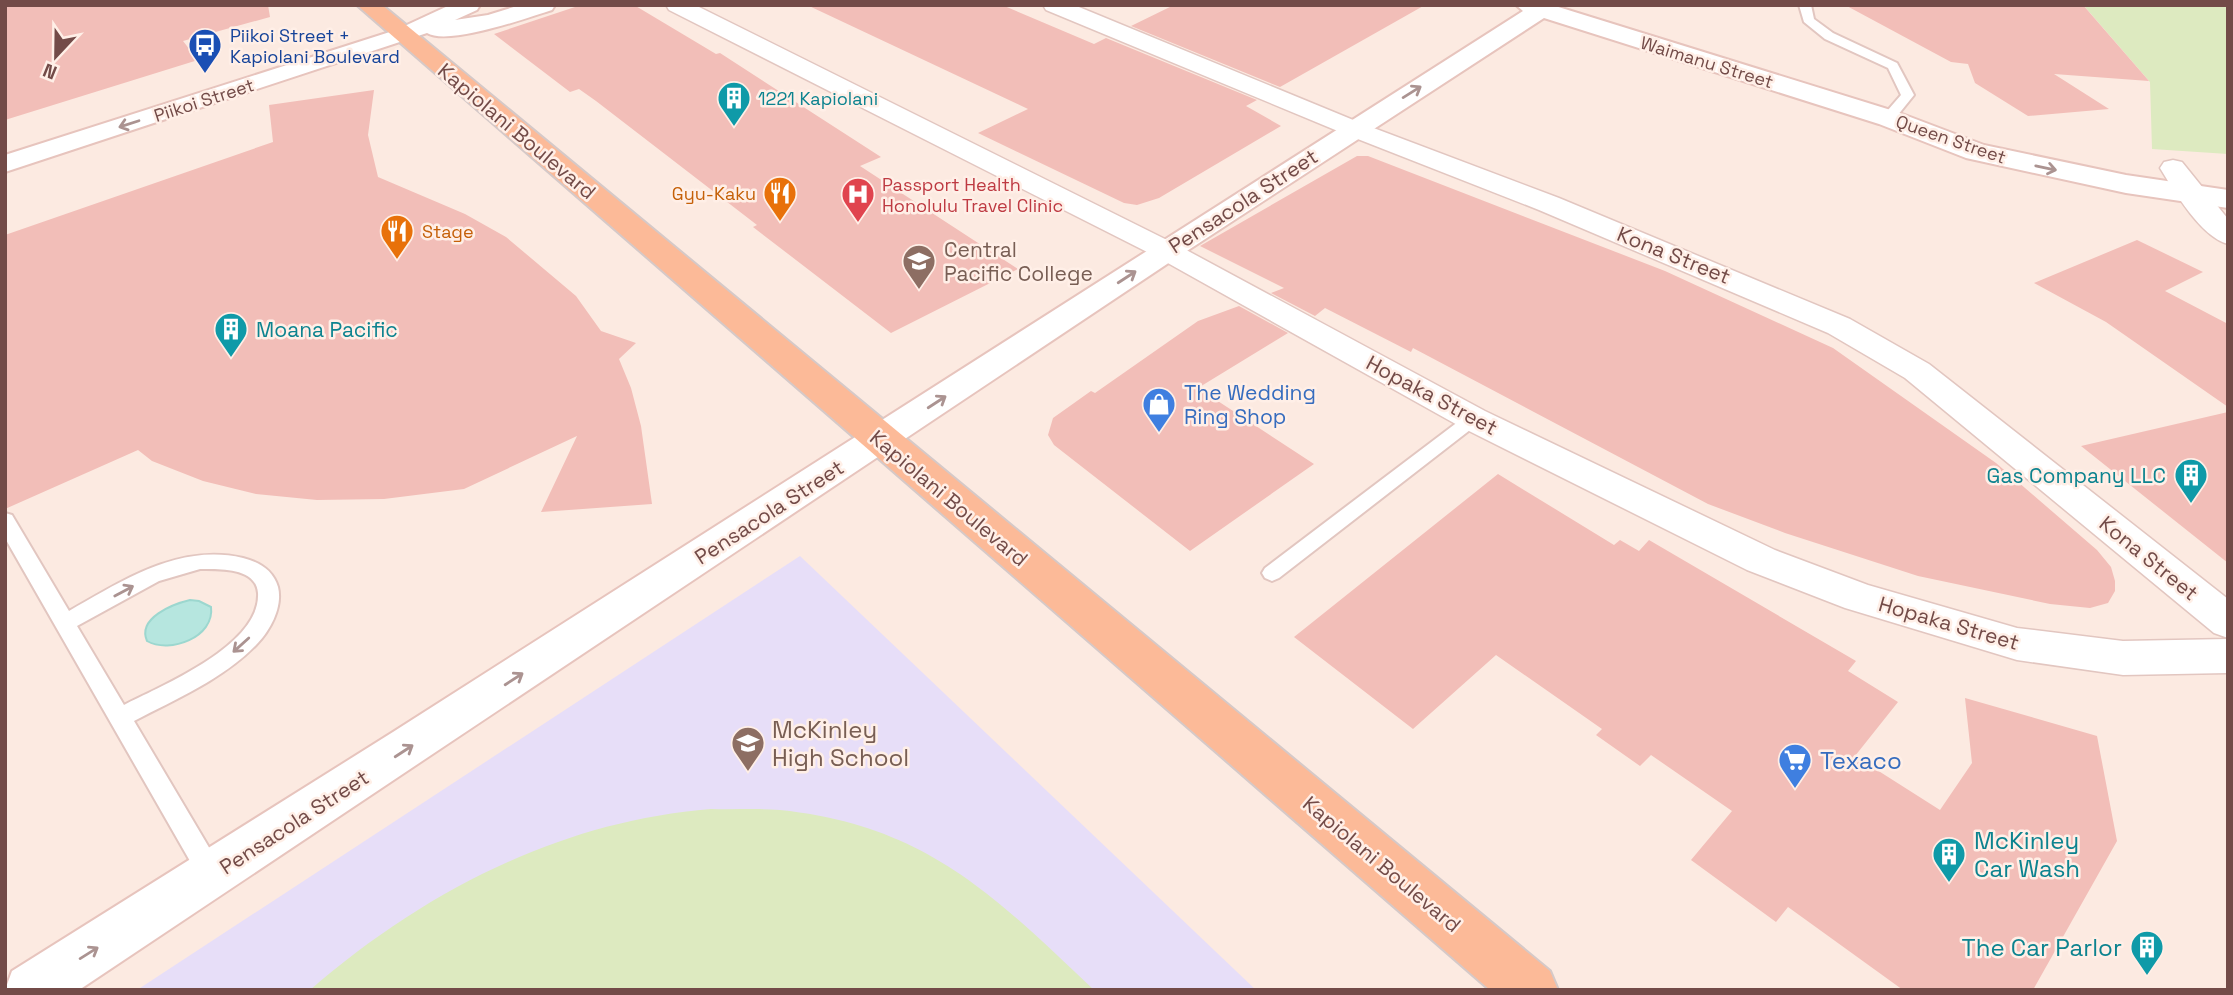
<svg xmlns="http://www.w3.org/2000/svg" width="2233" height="995" font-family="'Space Grotesk',sans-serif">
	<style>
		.education { fill: #e7def8 }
		.green { fill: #ddeac0 }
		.water { fill: #b6e6df; stroke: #9cd7cf; stroke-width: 2 }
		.building { fill: #f2beb8 }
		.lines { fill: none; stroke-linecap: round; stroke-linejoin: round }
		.lane-casing { stroke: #e2c6c0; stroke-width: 4 }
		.street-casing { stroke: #e2c6c0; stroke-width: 3 }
		.secondary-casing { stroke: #e7c4bd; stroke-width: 4 }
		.primary-casing { stroke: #d5c9c8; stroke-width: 4 }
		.lane { fill: #fff; fill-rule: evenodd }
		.street { fill: #fff; fill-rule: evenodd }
		.secondary { fill: #fff; fill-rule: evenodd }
		.primary { fill: #fcba98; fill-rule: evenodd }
		.oneway { stroke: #ab9391 }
		.labels { text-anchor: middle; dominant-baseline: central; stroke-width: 5; stroke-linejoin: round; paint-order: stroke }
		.far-transit-label { font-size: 18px; fill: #164399; stroke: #ffefe7; text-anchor: start }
		.far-street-label { font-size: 18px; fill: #734b48; stroke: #ffefe7 }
		.far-culture-label { font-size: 18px; fill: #0d838f; stroke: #ffefe7; text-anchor: start }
		.far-health-label { font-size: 18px; fill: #be3a42; stroke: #ffefe7; text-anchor: start }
		.far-food-label { font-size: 18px; fill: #c56008; stroke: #ffefe7; text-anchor: end }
		.street-label { font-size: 21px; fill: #734b48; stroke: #ffefe7 }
		.education-label { font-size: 21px; fill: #785e54; stroke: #ffefe7; text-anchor: start }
		.culture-label { font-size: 21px; fill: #0d838f; stroke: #ffefe7; text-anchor: start }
		.shop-label { font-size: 21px; fill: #366cbe; stroke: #ffefe7; text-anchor: start }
		.near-education-label { font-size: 24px; fill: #785e54; stroke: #ffefe7; text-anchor: start }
		.near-shop-label { font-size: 24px; fill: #366cbe; stroke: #ffefe7; text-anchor: start }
		.near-culture-label { font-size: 24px; fill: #0d838f; stroke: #ffefe7; text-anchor: start }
	</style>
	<rect width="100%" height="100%" fill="#fceae1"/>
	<path class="education" d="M800,556L1256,990H137Z"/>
	<path class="green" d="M2087,5H2228V154L2152,149L2150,82L2085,7Z
		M711,809C734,810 757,808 780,810C925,825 994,895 1094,990H310C423,892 560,821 711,809Z"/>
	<path class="water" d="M190,600L199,601L211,607C215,637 170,654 147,641C137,618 173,604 190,600Z"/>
	<path class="building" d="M5,5H268L270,17L183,41L198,60L5,120Z
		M581,5H634L716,54L720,53L881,157L860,166L1018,269L891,333L753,227L757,225L596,101L579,89L570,92L494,34Z
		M807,5H1002L1094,44L1106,38L1257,100L1246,106L1281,126L1159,198L1137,205L1124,203L978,133L1028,109Z
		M1174,5H1425L1280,87L1131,26Z
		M1845,5H2083L2149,81L2054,74L2109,109L2028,116L1975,83L1968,64L1951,62Z
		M374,90L368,135L378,177L465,214L506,237L576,296L601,331L636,343L619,359L631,388L641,426L652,504L541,512L577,436L464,489L384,499L317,500L256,494L203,481L152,461L138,450L5,509V235L273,142L269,105Z
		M1357,156H1368L1665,271L1833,348L1996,463L2097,550L2111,567L2115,581V591L2108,603L2090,608L2050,604L1918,576L1785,533L1708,504L1413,348L1411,352L1325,308L1315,316L1271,293L1284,288L1200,246Z
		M2137,240L2203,272L2165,291L2228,324V407L2106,322L2034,283Z
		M1239,306L1288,333L1198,388L1314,464L1190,551L1054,445L1048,435L1053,418L1091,391L1095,393L1198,321Z
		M2228,412V563L2081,446Z
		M1498,474L1614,545L1620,540L1639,551L1649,540L1856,661L1848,671L1898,702L1855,756L1940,810L1972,763L1965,698L2097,736L2117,841L2033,990H1903L1788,907L1776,922L1691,860L1732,811L1651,755L1640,766L1596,735L1602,729L1496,655L1413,729L1294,637Z"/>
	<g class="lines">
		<defs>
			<path id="lane" d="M1799,5H1811L1814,19L1833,33L1897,63L1914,95L1893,121H1883L1881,118L1901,95L1888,68L1825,39L1804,22Z
				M1473,413L1479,415L1482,419L1479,423L1279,578L1272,581L1265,578L1262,573L1265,568L1467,415Z
				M5,513L12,515L69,611C122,581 179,543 243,558C259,562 273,570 278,587C283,607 270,631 256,645C223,679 176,699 134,721L220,866L224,874L220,882L211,886L202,882L5,538ZM200,569C218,569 256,567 258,593C261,645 163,685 124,705L77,626L159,581Z"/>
			<path id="street" d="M666,5H695L1177,245L1485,411L1775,550L1868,585L2017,628L2123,641L2228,639V673L2123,675L2017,660L1845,608L1747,570L1461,427L1157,257L669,10Z
				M1043,5H1074L1363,124L1559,198L1850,319L1929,364L2228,599V638L2214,633L1905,378L1828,333L1539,210L1345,134L1046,10Z
				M2173,160L2182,162L2228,219V244C2201,237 2174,191 2160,168L2164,162Z"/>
			<path id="secondary" d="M450,5H480L477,10L455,20L488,15L520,5H555L552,10C527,18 448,46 427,33L5,172V155L396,30Z
				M1516,5H1552L1897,112L1984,145L2126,175L2228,190V208L2126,193L1966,158L1879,124L1544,18L1173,260L79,990H5L12,971L393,732L1523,11Z"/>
			<path id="primary" d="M357,5H382L1550,971L1558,990H1490Z"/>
		</defs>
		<use href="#lane" class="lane-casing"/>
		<use href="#street" class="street-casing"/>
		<use href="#secondary" class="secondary-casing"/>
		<use href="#primary" class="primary-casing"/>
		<use href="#lane" class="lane"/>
		<use href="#street" class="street"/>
		<use href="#secondary" class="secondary"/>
		<use href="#primary" class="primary"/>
	</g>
	<defs><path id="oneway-shaft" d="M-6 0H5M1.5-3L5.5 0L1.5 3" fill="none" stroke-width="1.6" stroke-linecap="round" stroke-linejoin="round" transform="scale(1.75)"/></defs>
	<g class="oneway">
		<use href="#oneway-shaft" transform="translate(1412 92) rotate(-32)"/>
		<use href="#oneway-shaft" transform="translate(129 124) rotate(162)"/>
		<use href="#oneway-shaft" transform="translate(2046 168) rotate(12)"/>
		<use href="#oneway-shaft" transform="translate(1127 277) rotate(-33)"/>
		<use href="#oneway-shaft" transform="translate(937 402) rotate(-33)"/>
		<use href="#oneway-shaft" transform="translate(124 591) rotate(-28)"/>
		<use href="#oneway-shaft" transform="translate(241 645) rotate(138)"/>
		<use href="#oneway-shaft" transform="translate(514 679) rotate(-33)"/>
		<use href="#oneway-shaft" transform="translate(404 751) rotate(-33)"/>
		<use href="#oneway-shaft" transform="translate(89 953) rotate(-32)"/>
	</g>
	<defs>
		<symbol id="bus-pin" viewBox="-11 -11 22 30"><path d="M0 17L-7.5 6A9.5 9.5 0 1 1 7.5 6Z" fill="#1a4fb4" stroke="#ffefe7"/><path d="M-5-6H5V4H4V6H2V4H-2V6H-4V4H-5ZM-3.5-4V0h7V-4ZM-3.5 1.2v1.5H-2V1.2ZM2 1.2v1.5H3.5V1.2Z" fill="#fff"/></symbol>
		<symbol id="building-pin" viewBox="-11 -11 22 30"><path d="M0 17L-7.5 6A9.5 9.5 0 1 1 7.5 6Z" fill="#0f9aa8" stroke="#ffefe7"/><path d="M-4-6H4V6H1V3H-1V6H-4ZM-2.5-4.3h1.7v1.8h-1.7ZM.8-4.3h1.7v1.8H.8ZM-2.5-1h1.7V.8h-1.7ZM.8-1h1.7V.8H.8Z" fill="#fff"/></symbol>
		<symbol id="restaurant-pin" viewBox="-11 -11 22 30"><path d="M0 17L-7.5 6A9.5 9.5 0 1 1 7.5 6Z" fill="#e8710a" stroke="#ffefe7"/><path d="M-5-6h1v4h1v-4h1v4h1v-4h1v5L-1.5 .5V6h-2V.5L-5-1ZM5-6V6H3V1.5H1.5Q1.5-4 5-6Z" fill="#fff"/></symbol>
		<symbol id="hospital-pin" viewBox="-11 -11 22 30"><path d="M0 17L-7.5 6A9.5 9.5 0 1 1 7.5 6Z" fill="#e0444e" stroke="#ffefe7"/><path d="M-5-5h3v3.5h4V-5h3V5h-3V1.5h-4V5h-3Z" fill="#fff"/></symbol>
		<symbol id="university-pin" viewBox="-11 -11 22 30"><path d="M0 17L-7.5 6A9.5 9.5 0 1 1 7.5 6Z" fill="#8d6e63" stroke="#ffefe7"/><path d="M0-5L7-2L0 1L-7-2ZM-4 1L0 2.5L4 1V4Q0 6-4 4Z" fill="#fff"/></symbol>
		<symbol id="shop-pin" viewBox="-11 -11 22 30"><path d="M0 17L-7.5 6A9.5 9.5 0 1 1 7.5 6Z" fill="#3f7fe0" stroke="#ffefe7"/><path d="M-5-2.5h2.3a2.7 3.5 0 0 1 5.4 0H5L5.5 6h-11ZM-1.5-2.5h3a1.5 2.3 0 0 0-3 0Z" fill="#fff"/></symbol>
		<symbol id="school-pin" viewBox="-11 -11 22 30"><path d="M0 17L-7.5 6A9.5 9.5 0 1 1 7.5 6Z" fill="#8d6e63" stroke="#ffefe7"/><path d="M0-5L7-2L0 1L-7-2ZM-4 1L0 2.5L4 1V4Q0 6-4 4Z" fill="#fff"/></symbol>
		<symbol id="supermarket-pin" viewBox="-11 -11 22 30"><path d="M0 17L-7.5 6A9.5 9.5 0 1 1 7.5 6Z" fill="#3f7fe0" stroke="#ffefe7"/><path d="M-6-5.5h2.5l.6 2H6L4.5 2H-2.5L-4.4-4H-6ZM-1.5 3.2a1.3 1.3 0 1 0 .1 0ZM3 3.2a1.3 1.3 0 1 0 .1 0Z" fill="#fff"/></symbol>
	</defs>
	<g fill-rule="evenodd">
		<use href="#bus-pin" x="186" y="26" width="38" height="52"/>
		<use href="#building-pin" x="715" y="79" width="38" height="52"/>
		<use href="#restaurant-pin" x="761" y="174" width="38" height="52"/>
		<use href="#hospital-pin" x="839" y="175" width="38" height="52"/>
		<use href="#restaurant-pin" x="378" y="212" width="38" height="52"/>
		<use href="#university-pin" x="900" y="242" width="38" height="52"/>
		<use href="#building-pin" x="212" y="310" width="38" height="52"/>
		<use href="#shop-pin" x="1140" y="385" width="38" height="52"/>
		<use href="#building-pin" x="2172" y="456" width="38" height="52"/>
		<use href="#school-pin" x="729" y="724" width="38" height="52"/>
		<use href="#supermarket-pin" x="1776" y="741" width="38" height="52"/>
		<use href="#building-pin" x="1930" y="835" width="38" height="52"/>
		<use href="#building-pin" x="2128" y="928" width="38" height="52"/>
	</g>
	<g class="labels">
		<g class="far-transit-label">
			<text x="230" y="35">Piikoi Street +<tspan x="230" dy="21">Kapiolani Boulevard</tspan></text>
		</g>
		<g class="far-street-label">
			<text transform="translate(1707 62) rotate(17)">Waimanu Street</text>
			<text transform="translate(204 100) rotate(-18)">Piikoi Street</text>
			<text transform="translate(1951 139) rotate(19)">Queen Street</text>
		</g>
		<g class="far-culture-label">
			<text x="758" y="98">1221 Kapiolani</text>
		</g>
		<g class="far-health-label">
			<text x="882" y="184">Passport Health<tspan x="882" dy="21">Honolulu Travel Clinic</tspan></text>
		</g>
		<g class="far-food-label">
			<text x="756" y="193">Gyu-Kaku</text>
			<text x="422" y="231" text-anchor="start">Stage</text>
		</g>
		<g class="street-label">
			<text transform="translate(517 131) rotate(40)">Kapiolani Boulevard</text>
			<text transform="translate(1243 201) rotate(-33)">Pensacola Street</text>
			<text transform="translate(1674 255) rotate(22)">Kona Street</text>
			<text transform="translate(1432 395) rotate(28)">Hopaka Street</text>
			<text transform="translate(949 498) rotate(40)">Kapiolani Boulevard</text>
			<text transform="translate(769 512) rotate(-33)">Pensacola Street</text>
			<text transform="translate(2149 558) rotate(39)">Kona Street</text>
			<text transform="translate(1949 623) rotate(16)">Hopaka Street</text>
			<text transform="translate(294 822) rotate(-33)">Pensacola Street</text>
			<text transform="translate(1382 864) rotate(40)">Kapiolani Boulevard</text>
		</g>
		<g class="education-label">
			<text x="944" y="249">Central<tspan x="944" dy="24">Pacific College</tspan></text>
		</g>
		<g class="culture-label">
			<text x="256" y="329">Moana Pacific</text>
			<text x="2166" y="475" text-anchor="end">Gas Company LLC</text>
		</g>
		<g class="shop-label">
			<text x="1184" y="392">The Wedding<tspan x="1184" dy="24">Ring Shop</tspan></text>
		</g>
		<g class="near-education-label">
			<text x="772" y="729">McKinley<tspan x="772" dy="28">High School</tspan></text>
		</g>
		<g class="near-shop-label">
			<text x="1820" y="760">Texaco</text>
		</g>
		<g class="near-culture-label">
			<text x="1974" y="840">McKinley<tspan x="1974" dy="28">Car Wash</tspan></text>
			<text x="2122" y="947" text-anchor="end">The Car Parlor</text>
		</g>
	</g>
	<rect width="2233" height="995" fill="none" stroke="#734b48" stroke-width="14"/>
	<g transform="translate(56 56) rotate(202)" stroke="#ffefe7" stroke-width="5" paint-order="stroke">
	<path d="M0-5L12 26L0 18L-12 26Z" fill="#734b48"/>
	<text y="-10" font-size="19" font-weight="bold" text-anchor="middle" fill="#734b48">N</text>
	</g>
</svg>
